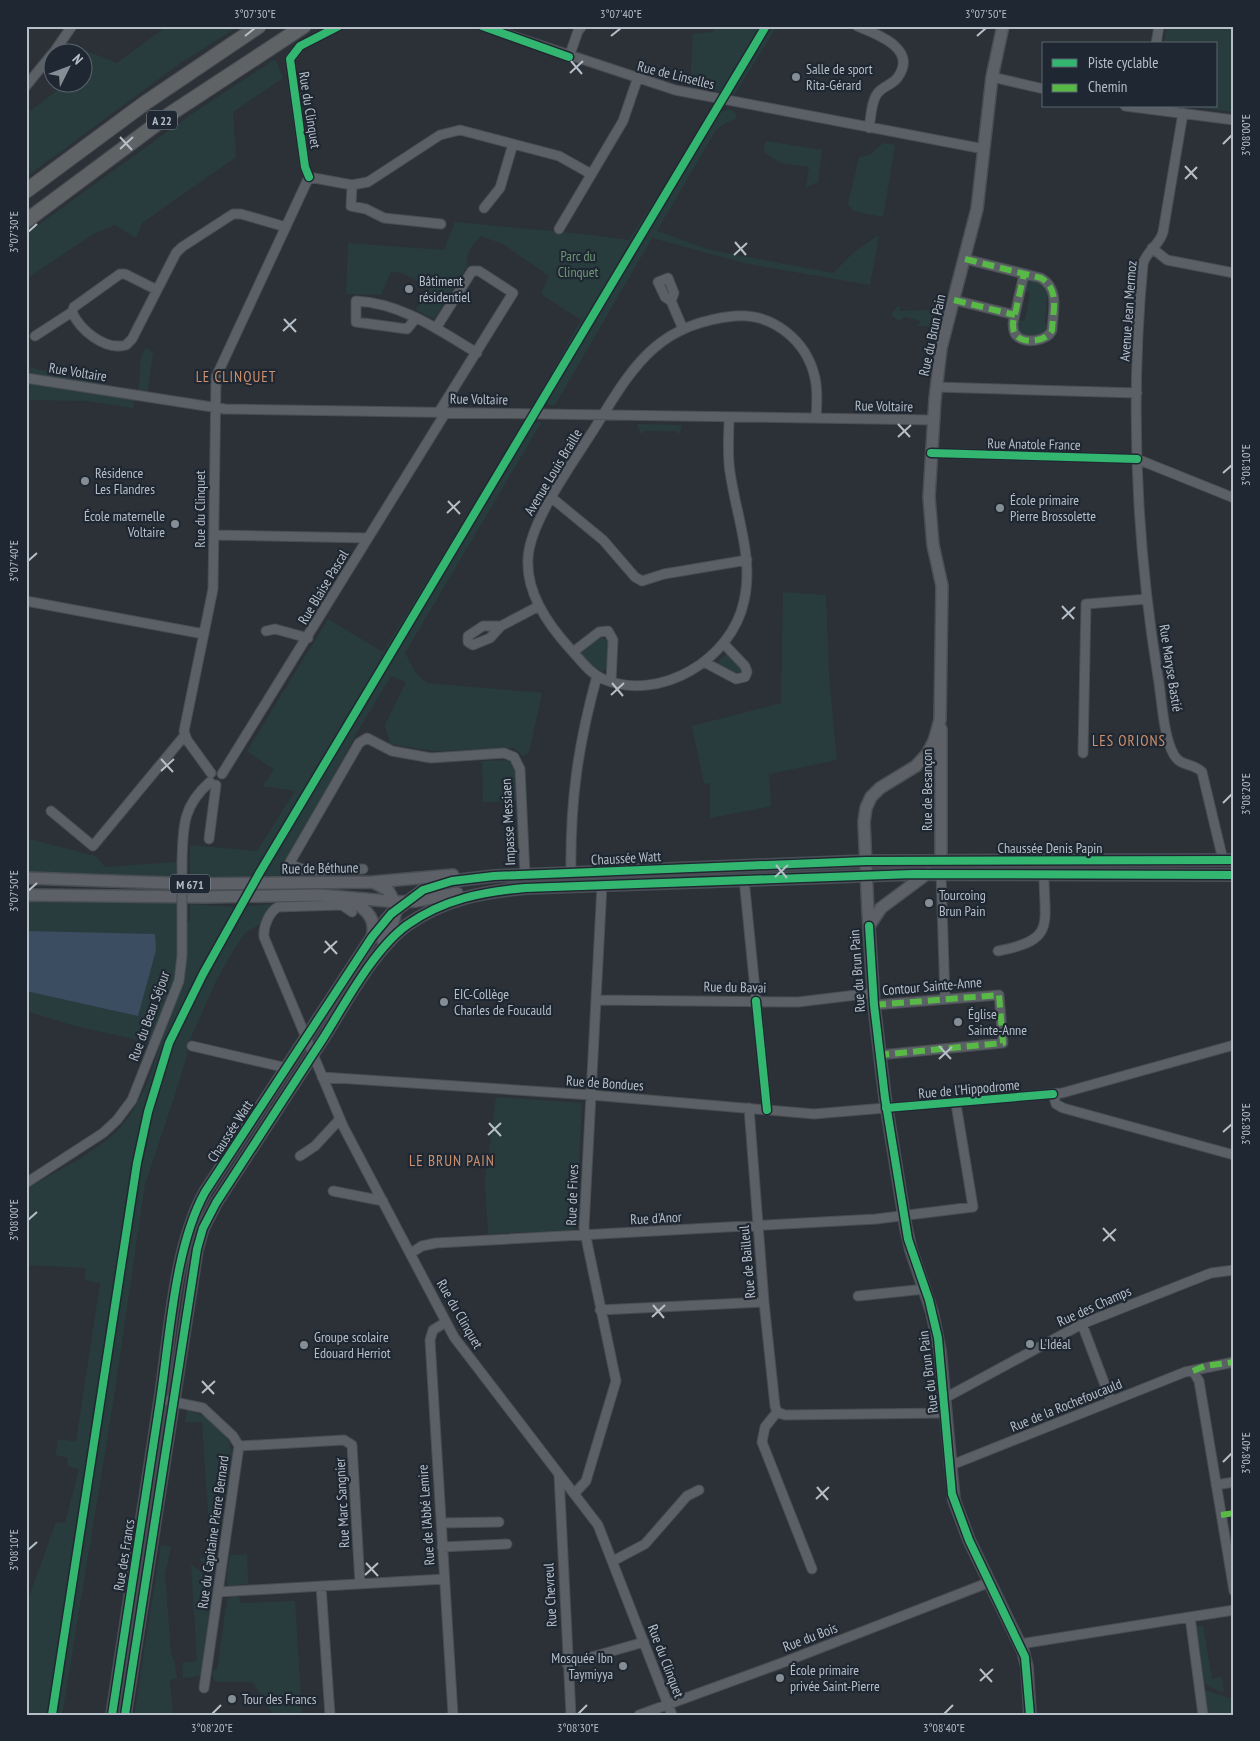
<svg xmlns="http://www.w3.org/2000/svg" width="1260" height="1741" font-family="'PT Sans Narrow',sans-serif">
	<style>
		.green { fill: #293c3d }
		.water { fill: #3b4d60 }
		.lines { fill: none; stroke-linecap: round; stroke-linejoin: round }
		.minor-casing { stroke: #494d52; stroke-width: 11 }
		.major-casing { stroke: #494e54; stroke-width: 14 }
		.highway-casing { stroke: #484d53; stroke-width: 16 }
		.minor { stroke: #5b6066; stroke-width: 9 }
		.major { stroke: #5d6167; stroke-width: 11 }
		.highway { stroke: #606366; stroke-width: 14 }
		.minor-bridge-casing { stroke: #494d52; stroke-width: 11; stroke-linecap: butt }
		.minor-bridge { stroke: #5b6066; stroke-width: 9 }
		.quiet { stroke: #58b947; stroke-width: 6; stroke-dasharray: 12 6; stroke-linecap: butt }
		.cycleway-casing { stroke: #1f2832; stroke-width: 11 }
		.cycleway { stroke: #33b770; stroke-width: 8 }
		.ticks { fill: none; stroke: #b6bec8; stroke-width: 2 }
		.poi-dot { fill: #858d95; stroke: #1f2832; stroke-width: 2 }
		.labels { text-anchor: middle; dominant-baseline: central; stroke-width: 4.5; stroke-linejoin: round; paint-order: stroke }
		.shield { fill: #1f2832; stroke: #89919b; stroke-width: 1 }
		.shield-label { font-size: 12px; font-weight: bold; fill: #b6bec8 }
		.poi-label { font-size: 14px; fill: #b6bec8; stroke: #1f2832; text-anchor: start }
		.street-label { font-size: 14px; fill: #b6bec8; stroke: #1f2832 }
		.park-label { font-size: 14px; fill: #6f9775; stroke: #1f2832 }
		.neighbourhood-label { font-size: 15px; letter-spacing: 1px; fill: #cd8f6c; stroke: #1f2832 }
		.neatline { fill: none; stroke: #b6bec8; stroke-width: 2 }
		.ticks-label { font-size: 12px; text-anchor: middle; fill: #b6bec8 }
	</style>
	<rect width="100%" height="100%" fill="#2b3137"/>
	<path class="green" d="M167,26H239L182,62L26,177V114L67,83L82,82L83,59L87,51L117,63Z
		M713,26H777L735,94L690,86L693,34L713,32Z
		M1166,26H1234V112L1186,106H1216V44H1164Z
		M275,59L283,78L233,112L236,157L142,223L136,238L115,225L93,234L26,279V234L189,116Z
		M730,109L735,112L737,118L726,123L716,130L657,231L710,250L833,273L854,252L879,235L870,285L748,264L652,238L555,405H549L538,397L581,320L541,294L549,276L503,244L480,236C472,247 464,254 467,267L434,319L416,310L430,288L402,273L391,272L381,295L346,294L348,243L444,250L455,222L592,235L629,240L713,111L718,113Z
		M765,141L822,150L818,182L806,187L809,167L781,163L764,152Z
		M883,143L895,145L883,217L853,211L848,204L859,157L870,155Z
		M1030,280L1042,284L1051,294L1050,297H1047L1045,324H1049L1048,330L1043,336H1025L1017,329L1018,320L1025,321L1030,292L1024,291L1026,282Z
		M938,304L943,305L938,323L934,327L917,326L921,321L905,317L899,321L892,316V312L897,307L901,306L899,311L930,310Z
		M146,348L153,352L147,395L138,394L141,357Z
		M26,366L73,378L135,390L133,408L87,401L26,400Z
		M525,421L532,425L536,422L541,423L405,653L416,673L427,683L542,693L529,753L523,756L514,748L435,751L390,744L385,725L406,682L391,676L356,734L286,864L296,872L283,873V878L190,879V845L257,851L295,791L263,786L274,770L247,751L328,619L383,652Z
		M637,424L682,425L679,435L676,431H644L641,434Z
		M783,592L826,595L829,676L837,760L769,774L771,806L710,818V783L704,784L692,726L781,703Z
		M600,637L606,639L609,645L606,669L602,672L590,664L581,654V650Z
		M727,653L742,665L743,674L737,676L716,664Z
		M509,760L516,770L517,801L483,802L482,761Z
		M26,838L95,856L105,867L177,862L176,880L26,872Z
		M850,865V871L692,877H619V875Z
		M26,899L177,903L178,923L190,921V904L233,907L274,904L260,924L245,933L233,951L216,981L188,1044L187,1055L175,1095L145,1184L114,1397L62,1715H26V1605L56,1522L65,1523L79,1469L67,1466L68,1458L56,1455L58,1439L76,1442L100,1283L85,1280L86,1268L26,1265V1189C53,1173 99,1151 120,1128C140,1105 152,1074 160,1045L75,1026L26,1011Z
		M496,1097L582,1103L576,1224L573,1230L488,1234L485,1181Z
		M187,1410C209,1416 230,1430 232,1455L213,1570L198,1559L211,1557L202,1422H185Z
		M161,1545L171,1547L165,1575L171,1653L174,1660L177,1678L170,1680L173,1715H134Z
		M247,1554L248,1584L229,1586L226,1581L230,1555Z
		M191,1564L213,1582L202,1676L183,1678L182,1663L197,1661Z
		M231,1597H239L240,1603L295,1601L302,1715H274L252,1682H219L214,1681L212,1670L217,1669L227,1599Z
		M1196,1626H1203L1212,1679L1222,1677L1224,1691L1221,1692L1205,1684Z
		M1205,1690L1234,1700V1715H1208Z"/>
	<path class="water" d="M26,931L155,934L156,950L138,1016L26,991Z"/>
	<g class="lines">
		<defs>
			<path id="minor" d="M482,26L675,90L984,149
				M857,26C876,34 918,48 898,77C893,85 882,86 877,94C871,102 871,118 869,128
				M1156,44L1159,26
				M54,52L72,26
				M569,57L578,31L582,26
				M992,77L1044,89
				M26,86L52,54
				M1125,106L1234,120
				M1183,113L1163,232C1160,245 1146,251 1143,264C1130,402 1136,541 1158,677C1162,699 1163,736 1174,755C1181,767 1194,763 1202,772L1223,860
				M309,177L352,185L368,182L440,135L460,130L559,156L591,174
				M352,185L351,206L366,209L384,218L441,224
				M484,208L500,188L513,144
				M559,229L623,121L637,80
				M1152,248L1167,260L1234,273
				M965,259L1041,278C1060,289 1053,311 1052,330C1048,341 1024,345 1016,335C1013,332 1013,327 1013,323L1024,274
				M157,290L125,274H120L74,307L72,312C80,330 105,351 126,345L132,339L176,253L182,247L233,214H241L286,227
				M954,300L1015,315
				M671,301L665,297L658,282L668,278L674,293L671,301L683,329
				M416,318L407,329L356,322V301C401,303 439,330 477,353
				M436,328L472,271H479L513,293L439,412
				M35,336L72,312
				M26,378L225,409L933,420
				M936,387L1137,393
				M729,417C729,435 727,454 730,472C736,515 754,558 744,601C732,659 660,703 603,679C591,674 582,662 573,652C548,625 522,589 529,550C536,511 580,453 601,418C636,361 662,323 735,316C773,313 807,341 815,378C818,391 817,405 816,418
				M931,453L1137,459L1234,498
				M552,498L603,540L635,577L642,581L664,574L747,560
				M215,535L368,538
				M26,601L204,634
				M501,626L490,638L473,645L468,642V636L483,626H501L539,606
				M266,631L275,629L308,638
				M573,652L599,632L608,631L613,640L611,682
				M704,662L736,679L745,677L747,672L745,666L724,644
				M1083,753L1086,604L1147,599
				M211,773L187,740L184,731L213,589L216,377L309,177L305,167L290,59L300,46L339,26
				M222,774L446,412
				M51,811L93,846L185,735
				M209,839L216,785
				M182,862C183,828 182,806 210,782
				M363,869L307,871L289,864L359,743L367,738L392,751L431,758L504,753L514,757L520,769L525,875
				M571,873C570,801 578,745 597,676
				M941,874L945,999
				M744,879L767,1110
				M352,912L342,905L278,907C269,912 263,927 264,937L343,1126L454,1337L598,1525L672,1715
				M998,951C1057,940 1044,924 1044,874
				M596,1000L798,1002L873,993
				M874,1005L999,995L1003,1043L879,1055
				M192,1046L287,1068
				M322,1077L591,1095L814,1114L1062,1093L1234,1045
				M1053,1094L1056,1104L1063,1108L1234,1155
				M749,1108L764,1302L775,1406L777,1412
				M300,1156L315,1146L340,1119
				M26,1183L103,1133L117,1120L132,1100L179,981L182,956V911
				M333,1191L383,1201
				M411,1253L422,1246L436,1243L876,1219L973,1207L956,1104
				M858,1296L925,1289
				M600,1310L764,1302
				M446,1322L433,1330L430,1340L453,1715
				M1082,1324L1111,1401
				M1193,1371L1199,1381L1234,1591
				M945,1398L1082,1324L1211,1273L1234,1270
				M160,1399L203,1408L233,1436L239,1446L204,1688
				M777,1412L765,1427L762,1442L812,1569
				M777,1412L785,1415L946,1413
				M239,1446L344,1440L352,1445L360,1584
				M949,1466L1185,1372L1234,1362
				M559,1475L571,1715
				M1216,1485L1234,1482
				M574,1494L586,1481L616,1381L584,1228L602,885
				M441,1523L499,1522
				M442,1547L507,1544
				M613,1561L645,1544L687,1496L699,1490
				M321,1586L330,1715
				M218,1592L444,1579
				M1190,1617L1203,1715
				M1020,1644L1234,1610
				M567,1664L644,1642
				M639,1715L779,1664L990,1582"/>
			<path id="major" d="M1003,26L992,77L977,209L941,348L935,399L929,497L933,545L942,586L940,720L934,741L927,754L916,766L880,788L871,797L866,808L864,822L868,912L874,1005L885,1098L906,1228L911,1250L932,1312L940,1351L954,1500L969,1540L1023,1651L1027,1667L1030,1715
				M941,729V860
				M26,878L195,884L373,882L453,875
				M373,882L388,890L397,907L392,926L383,941
				M26,895L206,897L320,895L398,902L416,901L457,893
				M344,899C362,904 378,917 372,937
				M869,926L881,908L928,873
				M112,1715C128,1610 144,1506 160,1401C170,1337 174,1248 205,1192L372,937L391,914L423,890L452,881L494,876L866,861L1234,860
				M125,1715L197,1249L203,1228L216,1203C252,1148 288,1093 324,1037C346,1002 374,949 407,925C444,899 482,892 525,888L913,874L1234,875"/>
			<path id="highway" d="M26,191L145,103L259,26
				M26,221L170,114L304,26"/>
		</defs>
		<use href="#minor" class="minor-casing"/>
		<use href="#major" class="major-casing"/>
		<use href="#highway" class="highway-casing"/>
		<use href="#minor" class="minor"/>
		<use href="#major" class="major"/>
		<use href="#highway" class="highway"/>
		<defs>
			<path id="minor-bridge" d="M182,911V862"/>
		</defs>
		<use href="#minor-bridge" class="minor-bridge-casing"/>
		<use href="#minor-bridge" class="minor-bridge"/>
		<path class="quiet" d="M965,259L1041,278C1060,289 1053,311 1052,330C1048,341 1024,345 1016,335C1013,332 1013,327 1013,323L1024,274
			M954,300L1015,315
			M874,1005L999,995L1003,1043L879,1055
			M1193,1371L1205,1366L1234,1362
			M1221,1515L1234,1513"/>
		<defs>
			<path id="cycleway" d="M482,26L569,57
				M309,177L305,167L290,59L300,46L339,26
				M931,453L1137,459
				M869,926L874,1005L885,1098L908,1239L929,1300L938,1338L952,1494L969,1540L1025,1657L1030,1715
				M756,1001L767,1110
				M886,1108L1053,1094
				M52,1715L137,1163L148,1112L169,1043L203,974L260,872L766,26
				M112,1715C128,1610 144,1506 160,1401C170,1337 174,1248 205,1192L372,937L391,914L423,890L452,881L494,876L866,861L1234,860
				M125,1715L197,1249L203,1228L216,1203C252,1148 288,1093 324,1037C346,1002 374,949 407,925C444,899 482,892 525,888L913,874L1234,875"/>
		</defs>
		<use href="#cycleway" class="cycleway-casing"/>
		<use href="#cycleway" class="cycleway"/>
	</g>
	<path class="ticks" d="M245,36L255,28M611,36L621,28M977,36L986,28M571,61L582,74M570,73L583,61M120,137L132,150M1223,144L1232,135M120,149L133,137M1185,166L1197,179M1185,179L1197,167M28,232L37,224M735,242L746,255M734,255L747,243M284,319L296,332M283,331L296,319M898,424L910,437M898,437L911,425M1223,473L1232,465M448,501L460,514M447,513L460,501M28,561L37,553M1062,606L1074,619M1062,619L1075,607M612,683L623,696M611,695L624,683M161,759L173,772M161,771L174,759M1223,803L1232,794M776,865L787,878M775,877L788,865M28,891L37,883M325,941L337,954M324,953L337,941M939,1046L951,1059M939,1059L952,1047M489,1123L501,1136M1223,1132L1232,1124M488,1135L501,1123M28,1220L37,1212M1103,1228L1115,1241M1103,1241L1116,1229M653,1305L664,1318M652,1317L665,1305M202,1381L214,1394M202,1393L215,1381M1223,1462L1232,1453M817,1487L828,1500M816,1499L829,1487M28,1550L37,1542M366,1563L378,1576M365,1575L378,1563M980,1669L992,1682M980,1681L993,1669M212,1714L221,1705M578,1714L587,1705M944,1714L953,1705"/>
	<g class="poi-dot">
		<circle cx="796" cy="77" r="5"/>
		<circle cx="409" cy="289" r="5"/>
		<circle cx="85" cy="481" r="5"/>
		<circle cx="1000" cy="508" r="5"/>
		<circle cx="175" cy="524" r="5"/>
		<circle cx="929" cy="903" r="5"/>
		<circle cx="444" cy="1002" r="5"/>
		<circle cx="958" cy="1022" r="5"/>
		<circle cx="1030" cy="1344" r="5"/>
		<circle cx="304" cy="1345" r="5"/>
		<circle cx="623" cy="1666" r="5"/>
		<circle cx="780" cy="1678" r="5"/>
		<circle cx="232" cy="1699" r="5"/>
	</g>
	<g class="labels">
		<g class="shield">
			<rect x="147" y="110.5" width="30" height="19" rx="4"/>
			<rect x="170" y="874.5" width="40" height="19" rx="4"/>
		</g>
		<g class="shield-label">
			<text x="162" y="120">A 22</text>
			<text x="190" y="884">M 671</text>
		</g>
		<g class="poi-label">
			<text x="806" y="69">Salle de sport<tspan x="806" dy="16">Rita-Gérard</tspan></text>
			<text x="419" y="281">Bâtiment<tspan x="419" dy="16">résidentiel</tspan></text>
			<text x="95" y="473">Résidence<tspan x="95" dy="16">Les Flandres</tspan></text>
			<text x="1010" y="500">École primaire<tspan x="1010" dy="16">Pierre Brossolette</tspan></text>
			<text x="165" y="516" text-anchor="end">École maternelle<tspan x="165" dy="16">Voltaire</tspan></text>
			<text x="939" y="895">Tourcoing<tspan x="939" dy="16">Brun Pain</tspan></text>
			<text x="454" y="994">EIC-Collège<tspan x="454" dy="16">Charles de Foucauld</tspan></text>
			<text x="968" y="1014">Église<tspan x="968" dy="16">Sainte-Anne</tspan></text>
			<text x="314" y="1337">Groupe scolaire<tspan x="314" dy="16">Edouard Herriot</tspan></text>
			<text x="1040" y="1344">L'Idéal</text>
			<text x="613" y="1658" text-anchor="end">Mosquée Ibn<tspan x="613" dy="16">Taymiyya</tspan></text>
			<text x="790" y="1670">École primaire<tspan x="790" dy="16">privée Saint-Pierre</tspan></text>
			<text x="242" y="1699">Tour des Francs</text>
		</g>
		<g class="street-label">
			<text transform="translate(676 75) rotate(14)">Rue de Linselles</text>
			<text transform="translate(310 110) rotate(81)">Rue du Clinquet</text>
			<text transform="translate(1128 311) rotate(-86)">Avenue Jean Mermoz</text>
			<text transform="translate(932 335) rotate(-78)">Rue du Brun Pain</text>
			<text transform="translate(78 372) rotate(9)">Rue Voltaire</text>
			<text transform="translate(479 399) rotate(1)">Rue Voltaire</text>
			<text transform="translate(884 406) rotate(1)">Rue Voltaire</text>
			<text transform="translate(1034 444) rotate(1)">Rue Anatole France</text>
			<text transform="translate(553 472) rotate(-59)">Avenue Louis Braille</text>
			<text transform="translate(200 509) rotate(-90)">Rue du Clinquet</text>
			<text transform="translate(323 587) rotate(-59)">Rue Blaise Pascal</text>
			<text transform="translate(1171 668) rotate(81)">Rue Maryse Bastié</text>
			<text transform="translate(927 790) rotate(-90)">Rue de Besançon</text>
			<text transform="translate(508 822) rotate(-93)">Impasse Messiaen</text>
			<text x="1050" y="848">Chaussée Denis Papin</text>
			<text transform="translate(626 858) rotate(-3)">Chaussée Watt</text>
			<text transform="translate(320 868) rotate(-1)">Rue de Béthune</text>
			<text transform="translate(857 971) rotate(-94)">Rue du Brun Pain</text>
			<text transform="translate(932 986) rotate(-5)">Contour Sainte-Anne</text>
			<text transform="translate(735 987) rotate(1)">Rue du Bavai</text>
			<text transform="translate(149 1016) rotate(-70)">Rue du Beau Séjour</text>
			<text transform="translate(605 1083) rotate(4)">Rue de Bondues</text>
			<text transform="translate(969 1089) rotate(-5)">Rue de l'Hippodrome</text>
			<text transform="translate(230 1131) rotate(-57)">Chaussée Watt</text>
			<text transform="translate(572 1195) rotate(-88)">Rue de Fives</text>
			<text transform="translate(656 1218) rotate(-3)">Rue d'Anor</text>
			<text transform="translate(747 1262) rotate(-95)">Rue de Bailleul</text>
			<text transform="translate(1094 1306) rotate(-24)">Rue des Champs</text>
			<text transform="translate(460 1314) rotate(60)">Rue du Clinquet</text>
			<text transform="translate(928 1372) rotate(-97)">Rue du Brun Pain</text>
			<text transform="translate(1066 1405) rotate(-22)">Rue de la Rochefoucauld</text>
			<text transform="translate(342 1503) rotate(-93)">Rue Marc Sangnier</text>
			<text transform="translate(426 1515) rotate(-94)">Rue de l'Abbé Lemire</text>
			<text transform="translate(213 1532) rotate(-82)">Rue du Capitaine Pierre Bernard</text>
			<text transform="translate(124 1555) rotate(-81)">Rue des Francs</text>
			<text transform="translate(550 1595) rotate(-93)">Rue Chevreul</text>
			<text transform="translate(810 1637) rotate(-21)">Rue du Bois</text>
			<text transform="translate(666 1661) rotate(69)">Rue du Clinquet</text>
		</g>
		<g class="park-label">
			<text x="578" y="256">Parc du<tspan x="578" dy="16">Clinquet</tspan></text>
		</g>
		<g class="neighbourhood-label">
			<text x="236" y="376">LE CLINQUET</text>
			<text x="1129" y="740">LES ORIONS</text>
			<text x="452" y="1160">LE BRUN PAIN</text>
		</g>
	</g>
	<rect width="1260" height="1741" fill="none" stroke="#1f2832" stroke-width="55"/>
	<rect x="1042" y="42" width="175" height="65" fill="#1f2832" stroke="#5b646e"/>
	<rect x="1052" y="59" width="25" height="8" fill="#33b770" stroke="#5b646e"/>
	<text x="1088" y="68" font-size="15" fill="#b6bec8">Piste cyclable</text>
	<rect x="1052" y="84" width="25" height="8" fill="#58b947" stroke="#5b646e"/>
	<text x="1088" y="92" font-size="15" fill="#b6bec8">Chemin</text>
	<g transform="translate(68 68) rotate(48)"><circle r="24" fill="#1f2832" stroke="#5b646e"/>
	<path d="M0-4L9 19L0 12L-9 19Z" fill="#858d95"/>
	<text y="-8" font-size="14" font-weight="bold" text-anchor="middle" fill="#b6bec8">N</text>
	</g>
	<rect x="28" y="28" width="1204" height="1686" class="neatline"/>
	<g class="ticks-label">
		<text x="255" y="18">3°07'30"E</text>
		<text x="621" y="18">3°07'40"E</text>
		<text x="986" y="18">3°07'50"E</text>
		<text transform="translate(1246 135) rotate(-90)" y="4">3°08'00"E</text>
		<text transform="translate(14 232) rotate(-90)" y="4">3°07'30"E</text>
		<text transform="translate(1246 465) rotate(-90)" y="4">3°08'10"E</text>
		<text transform="translate(14 561) rotate(-90)" y="4">3°07'40"E</text>
		<text transform="translate(1246 794) rotate(-90)" y="4">3°08'20"E</text>
		<text transform="translate(14 891) rotate(-90)" y="4">3°07'50"E</text>
		<text transform="translate(1246 1124) rotate(-90)" y="4">3°08'30"E</text>
		<text transform="translate(14 1220) rotate(-90)" y="4">3°08'00"E</text>
		<text transform="translate(1246 1453) rotate(-90)" y="4">3°08'40"E</text>
		<text transform="translate(14 1550) rotate(-90)" y="4">3°08'10"E</text>
		<text x="212" y="1732">3°08'20"E</text>
		<text x="578" y="1732">3°08'30"E</text>
		<text x="944" y="1732">3°08'40"E</text>
	</g>
</svg>
